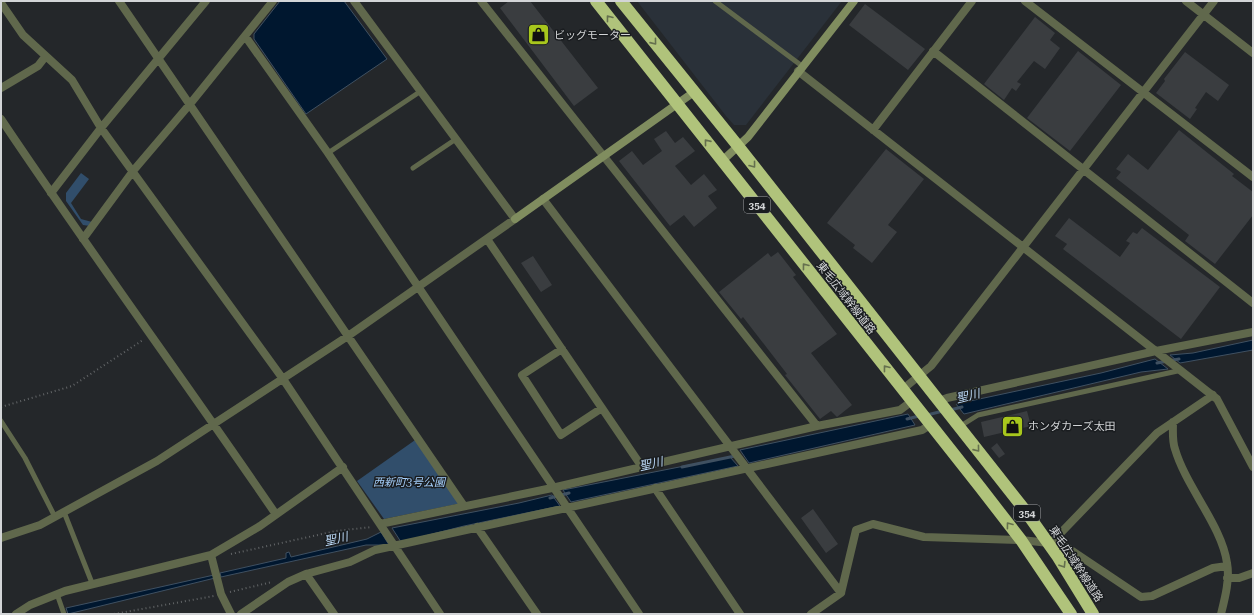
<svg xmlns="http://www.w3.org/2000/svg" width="1254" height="615" font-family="'Roboto Serif','Noto Sans JP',serif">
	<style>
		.built { fill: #2a3139 }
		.green { fill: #314e6b }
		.water { fill: #00172f; stroke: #3f5061 }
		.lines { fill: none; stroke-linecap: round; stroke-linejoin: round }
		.stream { stroke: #3f5061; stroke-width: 3 }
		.building { fill: #3a3d40 }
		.path { stroke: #626567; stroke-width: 2; stroke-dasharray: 1 3; stroke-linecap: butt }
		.lane { stroke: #60684c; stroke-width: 5 }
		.street { stroke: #60684c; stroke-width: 8 }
		.secondary { stroke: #808d5f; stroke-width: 8 }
		.highway { stroke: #b0c37b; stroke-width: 12 }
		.oneway { stroke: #65704e }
		.labels { text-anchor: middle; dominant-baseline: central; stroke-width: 3; stroke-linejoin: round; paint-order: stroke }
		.shield { fill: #1a1d20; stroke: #9c9ea0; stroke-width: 1 }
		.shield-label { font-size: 10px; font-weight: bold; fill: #d3d5d7 }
		.poi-label { font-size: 11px; fill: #d3d5d7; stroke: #1a1d20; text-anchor: start }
		.street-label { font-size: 11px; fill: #d3d5d7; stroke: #1a1d20 }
		.park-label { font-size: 11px; font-style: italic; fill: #a5cffb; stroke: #1a1d20 }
		.water-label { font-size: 12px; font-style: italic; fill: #bcd9f6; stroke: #1a1d20 }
	</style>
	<rect width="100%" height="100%" fill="#24272a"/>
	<path class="built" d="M637,1H842L746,125H734L726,116Z"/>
	<path class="green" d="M81,173L89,179L71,203L81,219L92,222L90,226L83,225L66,201V193Z
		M418,438L462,503L384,519L357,481Z"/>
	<path class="water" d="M280,1H344L387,59L306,114L254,39V34Z
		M1253,340V350L1180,363L1170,355L1193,353Z
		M1155,359L1168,369L1141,372L964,414L956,404L1101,373Z
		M908,414L915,425L749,463L740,450Z
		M730,457L738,466L580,500L571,502L563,490Z
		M552,495L560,506L464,526L401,542L392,528L519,503Z
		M381,532L389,545H366L221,577L220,573L286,558V553L289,552L291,557L367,539Z
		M214,575L215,578L68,614L66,608Z"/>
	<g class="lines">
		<path class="stream" d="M1157,363L1179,359
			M950,410L962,407
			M927,415L943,411
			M907,419L919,416
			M682,467L735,456
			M550,498L569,493"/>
	</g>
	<path class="building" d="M509,1H530L598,88L574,106L500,8Z
		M865,4L925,49L908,70L849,25Z
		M1035,17L1055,33L1050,40L1060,48L1045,69L1034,61L1017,82L1021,84L1016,91L1012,88L1004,100L984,84Z
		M1078,51L1121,85L1070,151L1027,118Z
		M1185,52L1229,85L1218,101L1206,92L1195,108L1197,109L1190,119L1156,93L1165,81L1164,79Z
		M1179,130L1234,174L1232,176L1253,192V215L1215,264L1185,241L1189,235L1116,178L1121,172L1116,169L1128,154L1148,170Z
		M666,131L675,143L683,137L695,151L675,166L691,185L704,174L717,190L708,196L717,208L694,227L684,215L670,226L619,161L632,151L643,165L662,151L654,139Z
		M886,149L924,179L888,225L897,232L872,263L853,248L855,245L827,223Z
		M1069,218L1120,257L1130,243L1126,241L1133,232L1137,234L1142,228L1220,287L1181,339L1063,249L1067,244L1055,236Z
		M778,252L796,275L793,277L837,334L811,353L852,405L837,417L831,411L820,419L785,375L787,374L743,317L741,319L719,292L768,253L771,257Z
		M533,256L552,285L541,292L521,263Z
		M1027,411L1031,426L984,437L981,422Z
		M997,443L1005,454L999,458L991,448Z
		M813,509L838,544L826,553L801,518Z"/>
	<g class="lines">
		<path class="path" d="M1,407L72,386L143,340
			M231,554L336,531L372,527
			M230,592L272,582
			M114,614L214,596"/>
		<path class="lane" d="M715,1L802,66
			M328,153L421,91
			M413,168L456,139
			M1,421L25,458L55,517
			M959,427L978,415L1182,370
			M64,512L92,583
			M57,594L64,614"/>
		<path class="street" d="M119,1L464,506
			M481,1L817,426
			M1025,1L1253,177
			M1186,1L1253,53
			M1,3L23,35L72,80L101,128L283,379L440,614
			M245,36L328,153L639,614
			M933,51L1253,303
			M798,71L1217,399L1253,467
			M1,88L38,66L45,57
			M1,119C90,252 185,381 275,513
			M873,130L972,1
			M51,193L101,128L206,1
			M543,199L841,593
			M83,239L133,171L190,104L273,1
			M487,239L642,467
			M562,349L522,375L561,435L602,408
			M903,389L931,366L1214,1
			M939,401L947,398L1156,351L1253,332
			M1173,422C1173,431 1172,441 1175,449C1186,487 1222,526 1227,563C1230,579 1225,598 1221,614
			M655,488L740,614
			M380,524L552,488L817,426L900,410L912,401
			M477,527L537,614
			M1,538L40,525L157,461L348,336L515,219L354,1
			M1056,540L1141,597L1152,596L1213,568L1227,566
			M211,555L221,594L231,614
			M306,574L334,614
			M1227,578H1239L1253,573
			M16,614L30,605L65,591L211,555L260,526L343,467
			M241,614L288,582L306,574L350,562L375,550L922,430L930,425
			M811,614L841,593L856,530L873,524L924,537L1021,540L1049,543L1052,542L1157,433L1213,395"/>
		<path class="secondary" d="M722,161L748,137L854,1
			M515,219L694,92"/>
		<path class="highway" d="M596,1L980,487L1021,540L1071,614
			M621,1L738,146L1024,509L1058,557L1093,614"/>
	</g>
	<defs><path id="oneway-chevron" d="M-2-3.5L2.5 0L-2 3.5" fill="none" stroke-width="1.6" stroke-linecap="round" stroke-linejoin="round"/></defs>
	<g class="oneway">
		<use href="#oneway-chevron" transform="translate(609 18) rotate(-128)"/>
		<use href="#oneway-chevron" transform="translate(654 42) rotate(51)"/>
		<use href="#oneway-chevron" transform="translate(707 142) rotate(-129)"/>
		<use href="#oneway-chevron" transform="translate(753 165) rotate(52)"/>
		<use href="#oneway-chevron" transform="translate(805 266) rotate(-128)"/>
		<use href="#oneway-chevron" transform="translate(886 368) rotate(-128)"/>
		<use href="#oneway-chevron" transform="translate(977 449) rotate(51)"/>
		<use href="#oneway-chevron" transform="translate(1009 525) rotate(-127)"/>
		<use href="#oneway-chevron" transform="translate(1063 565) rotate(58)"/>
	</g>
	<defs>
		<symbol id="shop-square" viewBox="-11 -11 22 22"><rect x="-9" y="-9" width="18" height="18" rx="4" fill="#a8c71d" stroke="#1a1d20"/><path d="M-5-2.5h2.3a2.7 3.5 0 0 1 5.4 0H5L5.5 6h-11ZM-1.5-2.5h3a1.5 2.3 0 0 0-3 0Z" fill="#111"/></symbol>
	</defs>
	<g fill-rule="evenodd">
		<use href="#shop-square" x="526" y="22" width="25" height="25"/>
		<use href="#shop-square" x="1000" y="414" width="25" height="25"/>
	</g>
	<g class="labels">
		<g class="shield">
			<rect x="744" y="197" width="26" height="16" rx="3"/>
			<rect x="1014" y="505" width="26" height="16" rx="3"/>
		</g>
		<g class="shield-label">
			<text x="757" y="205">354</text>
			<text x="1027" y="513">354</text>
		</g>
		<g class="poi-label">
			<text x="554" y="35">ビッグモーター</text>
			<text x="1028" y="426">ホンダカーズ太田</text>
		</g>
		<g class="street-label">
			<text transform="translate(846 298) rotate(52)">東毛広域幹線道路</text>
			<text transform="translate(1076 564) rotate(57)">東毛広域幹線道路</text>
		</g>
		<g class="park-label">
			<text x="409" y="482">西新町3号公園</text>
		</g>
		<g class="water-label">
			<text transform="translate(968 396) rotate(-14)">聖川</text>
			<text transform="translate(651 464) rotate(-13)">聖川</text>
			<text transform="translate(336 539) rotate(-13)">聖川</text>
		</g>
	</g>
	<rect width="1254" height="615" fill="none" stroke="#d3d5d7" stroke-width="4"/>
</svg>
